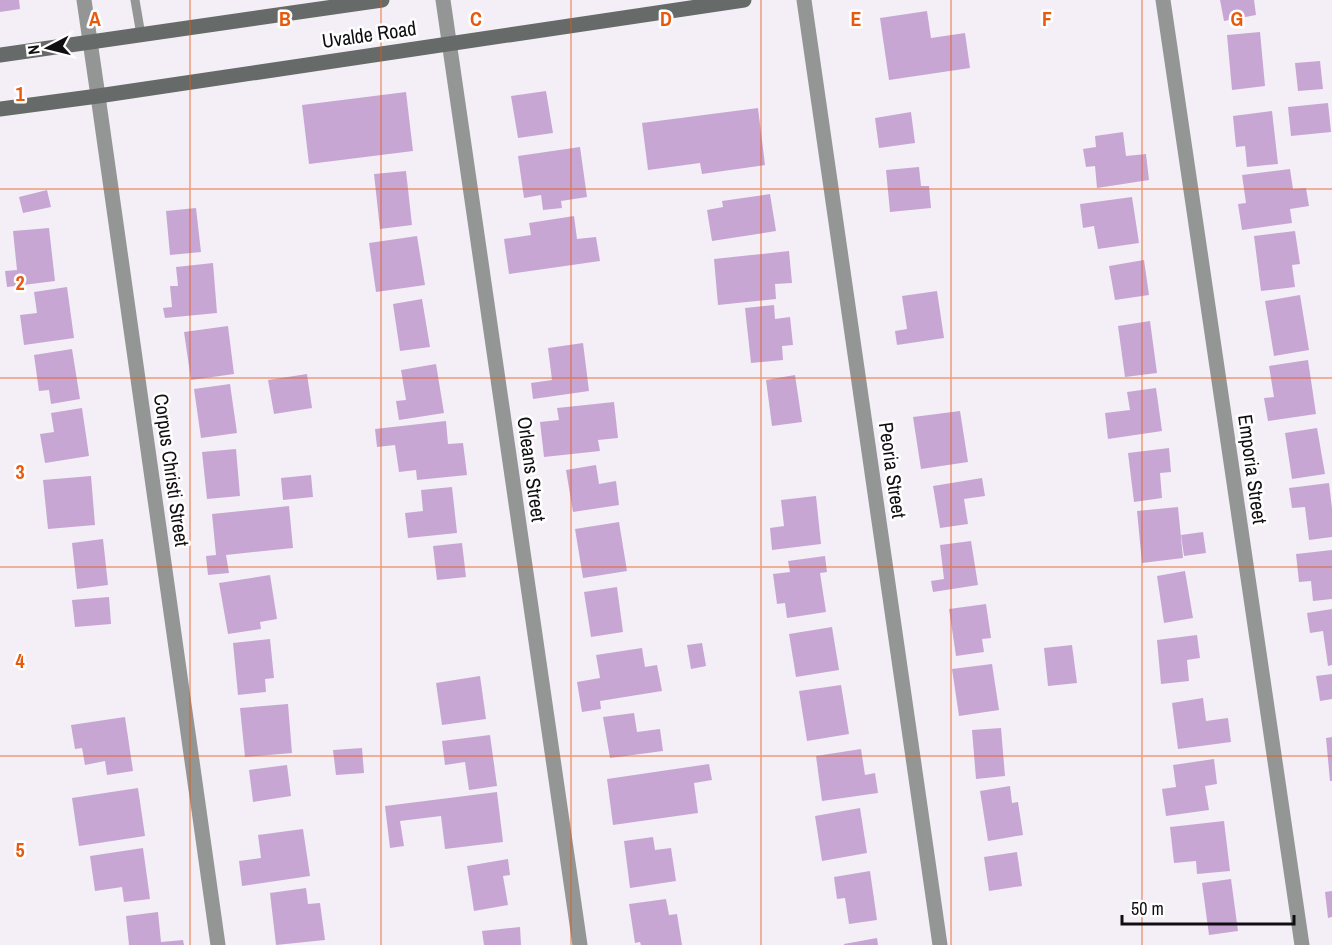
<svg xmlns="http://www.w3.org/2000/svg" width="1332" height="945" font-family="'Archivo Narrow',sans-serif">
	<style>
		.building { fill: #c7a6d4 }
		.lines { fill: none; stroke-linecap: round; stroke-linejoin: round }
		.service { stroke: #939695; stroke-width: 9 }
		.minor { stroke: #939695; stroke-width: 15 }
		.tertiary { stroke: #939695; stroke-width: 15 }
		.secondary { stroke: #666b69; stroke-width: 15 }
		.grid { fill: none; stroke: #e8590c; stroke-width: 1.5; stroke-opacity: 0.55 }
		.labels { text-anchor: middle; dominant-baseline: central; stroke-width: 5; stroke-linejoin: round; paint-order: stroke }
		.street-label { font-size: 20px; fill: #100e10; stroke: #fff }
		.grid-label { font-size: 20px; text-anchor: middle; font-weight: bold; fill: #e8590c; stroke: #fff; stroke-width: 5; stroke-linejoin: round; paint-order: stroke }
	</style>
	<rect width="100%" height="100%" fill="#f4eff6"/>
	<path class="building" d="M0,0H19L20,9L0,12Z
		M1220,0H1254L1256,15L1224,21Z
		M927,11L931,38L965,33L970,68L889,80L880,18Z
		M1260,32L1265,86L1232,90L1227,35Z
		M1320,61L1323,89L1298,91L1295,63Z
		M546,91L553,133L518,138L511,96Z
		M406,92L413,151L309,164L302,105Z
		M1328,103L1331,132L1291,136L1288,107Z
		M758,108L765,165L702,174L700,163L648,170L642,123Z
		M1272,111L1278,164L1247,167L1245,146L1236,147L1233,116Z
		M911,112L915,143L879,148L875,118Z
		M1123,132L1126,156L1146,154L1149,180L1097,188L1095,166L1086,167L1083,149L1096,147L1095,136Z
		M580,147L587,197L561,201L562,208L543,210L541,195L524,198L518,156Z
		M919,167L921,186H929L931,208L890,212L886,170Z
		M1290,169L1293,189L1306,188L1309,206L1290,209L1292,223L1242,230L1238,204L1246,203L1242,175Z
		M406,171L412,225L380,229L374,174Z
		M47,190L51,207L23,213L19,197Z
		M770,194L776,231L712,241L707,210L723,207L722,201Z
		M1132,197L1139,243L1098,249L1094,226L1083,228L1080,204Z
		M196,208L201,252L170,255L166,211Z
		M574,216L577,239L596,237L600,261L509,274L504,239L531,235L529,223Z
		M49,228L55,281L7,287L5,271L17,270L13,231Z
		M1295,231L1300,264L1292,265L1295,287L1261,291L1254,236Z
		M417,236L425,285L376,292L369,243Z
		M789,251L792,283L775,284L776,299L718,305L714,259Z
		M1144,260L1149,295L1115,300L1109,266Z
		M213,263L217,313L165,318L163,308L172,307L170,286H178L176,267Z
		M67,287L74,338L24,345L20,315L37,313L34,292Z
		M937,291L944,338L897,345L895,331L907,329L902,296Z
		M1300,295L1309,350L1274,356L1265,301Z
		M422,299L430,347L400,351L393,304Z
		M774,305L775,319L790,317L793,345L782,346L783,360L751,363L745,308Z
		M1150,321L1157,373L1125,377L1118,326Z
		M228,326L234,374L191,380L184,332Z
		M583,343L589,391L533,399L531,383L552,380L548,348Z
		M72,349L80,399L51,404L49,390L39,391L34,355Z
		M1308,360L1316,414L1268,421L1264,398L1274,397L1269,366Z
		M436,364L444,413L399,420L396,401L406,400L401,370Z
		M307,374L312,408L274,414L268,380Z
		M795,375L802,422L772,426L766,380Z
		M230,384L237,433L201,438L194,389Z
		M1156,388L1162,431L1108,439L1105,413L1130,410L1127,392Z
		M614,402L618,438L598,440L600,451L544,457L540,422L559,420L557,408Z
		M82,408L89,456L45,463L40,434L54,432L51,413Z
		M960,411L968,462L921,469L913,417Z
		M446,421L448,444L463,443L467,475L417,480L416,470L399,472L395,445L377,447L375,429Z
		M1317,428L1325,474L1292,479L1285,433Z
		M1169,448L1171,472L1160,473L1162,498L1134,502L1128,453Z
		M236,449L240,496L207,499L202,452Z
		M596,465L599,484L616,481L619,505L573,512L566,470Z
		M311,475L313,497L283,500L281,478Z
		M91,476L95,525L48,529L43,480Z
		M982,478L985,496L964,499L968,524L940,528L933,486Z
		M1329,483L1332,508V537L1309,540L1305,507L1292,508L1289,488Z
		M452,487L457,533L408,538L405,513L423,511L421,490Z
		M816,496L821,544L772,550L770,528L784,526L781,500Z
		M289,506L293,548L226,555L229,573L208,575L206,556L216,555L212,514Z
		M1178,507L1183,558L1142,563L1137,511Z
		M619,522L627,571L583,578L575,529Z
		M1203,532L1206,553L1184,556L1181,535Z
		M103,539L108,585L77,589L72,543Z
		M971,541L978,585L933,592L931,581L944,579L940,545Z
		M462,543L466,577L437,580L433,546Z
		M1332,550V599L1313,601L1311,581L1299,582L1296,554Z
		M825,556L827,572L820,573L826,612L787,618L785,603L777,604L773,574L790,572L788,561Z
		M1185,571L1193,618L1164,623L1157,576Z
		M270,575L277,619L260,622L261,629L228,634L219,583Z
		M617,587L623,632L591,637L584,592Z
		M109,597L111,624L75,627L72,600Z
		M986,604L991,638L982,639L984,652L956,656L949,609Z
		M1332,609V665L1328,666L1323,631L1310,633L1307,613Z
		M832,627L839,670L796,677L789,634Z
		M1197,635L1200,658L1187,660L1189,681L1161,684L1157,640Z
		M270,639L274,678L265,679L266,692L238,695L233,643Z
		M702,643L706,666L691,669L687,645Z
		M1072,645L1077,683L1048,686L1044,648Z
		M642,648L645,667L657,665L662,691L600,701L601,709L582,712L577,682L600,678L596,655Z
		M992,664L999,710L959,716L952,669Z
		M1332,674V699L1320,701L1316,676Z
		M480,676L486,719L442,725L436,683Z
		M841,685L849,734L807,741L799,691Z
		M1203,698L1206,721L1228,718L1231,742L1178,749L1172,703Z
		M288,704L292,753L245,757L240,708Z
		M634,713L637,732L660,729L663,751L610,758L603,717Z
		M125,717L133,771L107,775L105,761L85,765L82,748L75,749L71,725Z
		M1001,728L1005,776L976,779L972,730Z
		M490,735L497,786L469,790L465,762L445,765L442,741Z
		M1332,737V781H1330L1326,738Z
		M362,748L364,773L336,775L333,750Z
		M861,749L865,775L875,773L878,793L822,801L816,756Z
		M1214,759L1217,784L1205,786L1209,810L1166,816L1162,789L1176,787L1173,765Z
		M709,764L712,780L694,783L698,813L613,825L607,779Z
		M287,765L291,796L253,802L249,770Z
		M1010,786L1012,803L1018,802L1023,835L988,841L980,791Z
		M138,788L145,836L79,846L72,798Z
		M497,792L503,842L445,849L441,816L400,821L404,846L390,848L385,806Z
		M860,808L867,853L822,861L815,816Z
		M1224,821L1230,871L1197,874L1196,861L1174,863L1170,827Z
		M303,829L310,876L242,886L239,861L261,858L258,835Z
		M653,837L655,850L671,848L676,881L630,888L624,841Z
		M143,848L150,899L124,902L122,887L95,891L90,856Z
		M1017,852L1022,886L989,891L984,857Z
		M508,859L510,875L503,876L508,905L474,911L467,866Z
		M870,871L877,920L849,924L845,898L837,899L834,877Z
		M1231,879L1238,931L1209,935L1202,883Z
		M306,888L308,904L320,903L325,940L276,945L270,893Z
		M1332,891V917L1328,918L1325,892Z
		M666,899L669,915L677,914L682,945H641L640,942L635,943L629,904Z
		M158,912L161,942L183,940L184,945H129L126,916Z
		M520,927L521,945H484L482,931Z
		M877,938L878,945H844V944Z"/>
	<g class="lines">
		<path class="service" d="M135,0L141,35"/>
		<path class="minor" d="M443,0L580,945
			M804,0L940,945
			M1163,0L1302,945
			M98,96L218,945"/>
		<path class="tertiary" d="M84,0L98,96"/>
		<path class="secondary" d="M0,55L382,0
			M0,109L98,96L744,0"/>
	</g>
	<path class="grid" d="M190,0V945M381,0V945M571,0V945M761,0V945M951,0V945M1142,0V945M0,189H1332M0,378H1332M0,567H1332M0,756H1332"/>
	<g class="labels">
		<g class="street-label">
			<text transform="translate(369 34) rotate(-8)">Uvalde Road</text>
			<text transform="translate(532 469) rotate(82)">Orleans Street</text>
			<text transform="translate(1253 469) rotate(82)">Emporia Street</text>
			<text transform="translate(172 470) rotate(82)">Corpus Christi Street</text>
			<text transform="translate(893 470) rotate(82)">Peoria Street</text>
		</g>
	</g>
	<g class="grid-label">
		<text x="95" y="26">A</text>
		<text x="285" y="26">B</text>
		<text x="476" y="26">C</text>
		<text x="666" y="26">D</text>
		<text x="856" y="26">E</text>
		<text x="1047" y="26">F</text>
		<text x="1237" y="26">G</text>
		<text x="20" y="101">1</text>
		<text x="20" y="290">2</text>
		<text x="20" y="479">3</text>
		<text x="20" y="668">4</text>
		<text x="20" y="857">5</text>
	</g>
	<g transform="translate(48 48) rotate(263)" stroke="#ffffff" stroke-width="4.5" paint-order="stroke">
	<path d="M0-4.5L10 22L0 15L-10 22Z" fill="#100e10"/>
	<text y="-9" font-size="16" font-weight="bold" text-anchor="middle" fill="#100e10">N</text>
	</g>
	<path d="M1122 915v9h172v-9" fill="none" stroke="#100e10" stroke-width="3"/>
	<text x="1131" y="915" font-size="18" fill="#100e10" stroke="#ffffff" stroke-width="4.5" paint-order="stroke">50 m</text>
</svg>
